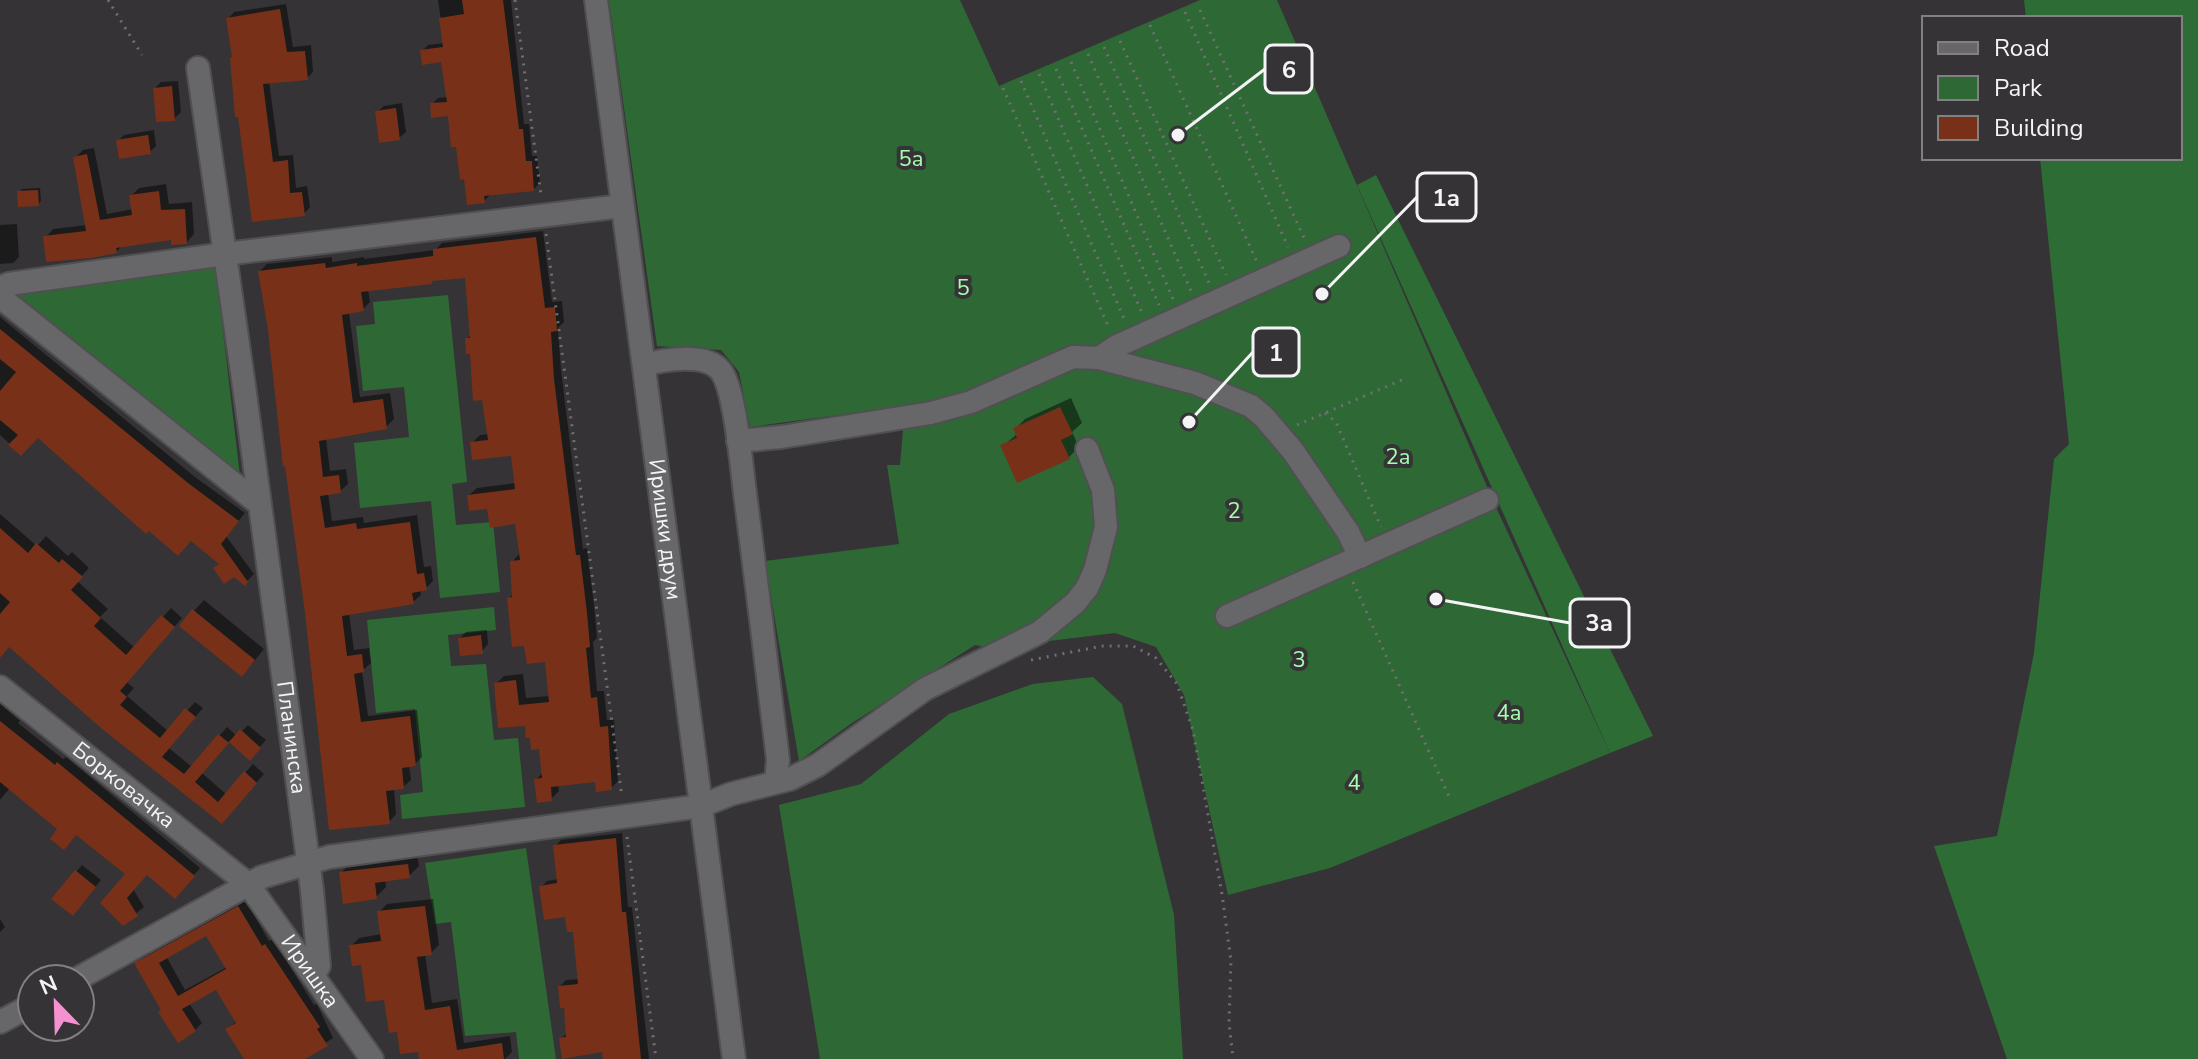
<svg xmlns="http://www.w3.org/2000/svg" width="2198" height="1059" font-family="'Nunito Sans',sans-serif">
	<style>
		.green { fill: #2e6935 }
		.forest { fill: #2e6c35 }
		.shadow { fill: #0007; fill-rule: evenodd }
		.building { fill: #783118; fill-rule: evenodd }
		.lines { fill: none; stroke-linecap: round; stroke-linejoin: round }
		.minor-casing { stroke: #504f51; stroke-width: 26 }
		.path { stroke: #706f71; stroke-width: 3; stroke-dasharray: 2 6; stroke-linecap: butt }
		.minor { stroke: #676668; stroke-width: 22 }
		.labels { text-anchor: middle; dominant-baseline: central; stroke-width: 8; stroke-linejoin: round; paint-order: stroke }
		.park-label { font-size: 22px; fill: #a7fdad; stroke: #353336 }
		.street-label { font-size: 22px; fill: #f4f3f5; stroke: #353336 }
		.leader { fill: none; stroke: #f4f3f5; stroke-width: 3 }
		.callout-dot { fill: #f4f3f5; stroke: #353336; stroke-width: 3 }
		.callout { fill: #353336; stroke: #f4f3f5; stroke-width: 3 }
		.callout-label { font-size: 24px; text-anchor: middle; font-weight: bold; fill: #f4f3f5 }
	</style>
	<rect width="100%" height="100%" fill="#353336"/>
	<path class="green" d="M609,0H960L999,86L1200,0H1277L1494,503L1610,753L1330,868L1228,895L1184,695L1156,647L1115,633L990,648L975,645L852,723L799,761L765,561L899,544L887,465H900L905,406L750,427L739,372L721,350L657,346Z
		M215,263L240,476L14,293Z
		M448,295L467,482L452,484L456,525L493,522L500,592L440,598L431,501L360,508L354,443L409,437L404,387L363,391L356,326L375,324L373,302Z
		M494,607L496,630L448,635L451,666L486,664L494,740L518,738L525,807L402,819L400,795L423,792L415,709L376,713L367,620Z
		M1093,677L1122,704L1174,915L1183,1059H820L779,805L861,784L949,714L1033,684Z
		M526,848L556,1059H519L516,1032L465,1036L451,922L435,924L425,863Z"/>
	<path class="forest" d="M2024,0H2198V1059H2007L1934,846L1997,836L2034,653L2054,459L2069,444L2040,158H2180V18H2026Z
		M1376,175L1653,736L1610,753L1357,185Z"/>
	<path class="shadow" d="M438,0H511L524,124H529L532,156H537L540,183L534,189L490,195L484,201L466,177L450,114L432,104L438,98L448,97L443,60L422,51L428,45L444,43Z
		M286,4L293,47L311,45L313,72L307,78L269,81L279,156L293,155L296,188L307,186L310,207L304,214L253,220L228,19L234,12Z
		M178,81L181,112L174,119L155,88L161,82Z
		M402,103L406,132L399,138L377,112L384,106Z
		M154,130L156,146L150,152L118,141L124,135Z
		M94,148L107,214L133,209L131,196L139,188L166,184L169,204L192,202L194,234L187,242L173,238L123,245L116,252L46,237L53,229L87,225L75,158L83,150Z
		M40,188L41,201L38,204L19,192L22,189Z
		M17,224L19,257L13,263L0,264V225Z
		M543,231L552,302L562,301L564,322L558,328L561,370L583,549L587,548L594,605L597,638L593,642L597,691H604L607,720H614L618,781L611,788L597,780L558,784L559,791L551,799L536,780L543,772L541,747L496,684L504,676L523,674L526,698L550,696L547,660L526,644L509,598L514,593L512,562L519,554L516,521L469,495L477,488L516,483L513,454L472,443L480,435L490,434L472,352L467,339L472,334L466,276L368,289L370,302L363,309L349,312L360,397L390,393L394,419L386,427L326,438L330,471L346,469L348,484L340,491L328,493L332,521L363,517L364,523L417,515L424,567L431,566L433,581L426,588L420,589L421,595L413,602L349,613L354,650L369,648L371,663L362,671L368,716L417,710L422,757L415,764L409,765L411,780L403,787L394,788L396,814L389,822L317,693L270,330L260,271L267,264L332,257V262L364,257V259L435,250L442,243Z
		M0,317L195,477L245,513L226,536L254,574L245,583L191,539L38,436L21,454L0,435Z
		M1071,398L1082,423L1072,432L1079,447L1069,457L1003,446L1018,433L1015,429L1025,419Z
		M0,514L37,546L46,536L68,556L72,552L89,568L77,581L108,609L100,617L135,648L171,608L182,618L126,682L134,688L127,696L168,731L195,702L203,708L169,748L192,767L227,727L237,736L248,725L266,740L250,758L230,740L202,773L226,794L253,764L264,774L230,813L9,645L0,642Z
		M204,600L264,649L252,664L181,625Z
		M487,630L488,644L482,651L460,638L466,632Z
		M0,704L20,721L18,723L63,759L66,757L200,868L182,889L147,872L133,889L144,907L124,923L128,874L77,833L10,788L0,800Z
		M622,833L628,907H632L649,1059H605L604,1050L561,1039L568,1032L560,986L566,980L580,979L575,930L567,915L541,887L547,881L558,879L555,846L561,840Z
		M417,855L419,866L409,876L385,879L386,887L376,897L341,873L351,863Z
		M82,865L101,880L79,907L76,872Z
		M433,899L439,945L431,953L425,954L432,1003L457,999L464,1043L510,1036L512,1052L505,1059H421L420,1050L399,1029L386,997L351,946L359,938L382,934L379,912L387,904Z
		M246,901L269,941L273,939L314,1005L317,1004L333,1038L301,1059H246L227,1029L237,1021L216,988L189,1003L202,1023L195,1030L163,1010L137,964L144,957ZM207,933L227,967L185,990L166,956Z
		M0,919L5,927L0,932Z"/>
	<path class="building" d="M462,0H503L519,129H523L526,161H532L534,191L484,196L485,203L467,205L464,179L460,180L456,147H451L448,116L431,118L430,103L447,102L441,62L422,65L420,50L443,47L439,18L464,14Z
		M280,9L287,52L305,51L308,80L263,84L273,162L288,160L290,193L302,192L305,216L252,222L238,117H235L230,58L232,57L226,18Z
		M172,86L175,121L156,122L153,88Z
		M396,108L400,140L379,143L375,111Z
		M148,135L151,154L119,159L116,140Z
		M87,154L100,220L132,215L129,195L159,191L161,210L185,209L187,244L171,245V240L116,248L117,253L91,258L46,262L43,236L86,231L73,157Z
		M38,190L39,206L18,207L17,191Z
		M536,237L545,308L555,307L557,331L551,332L554,379L576,555H580L587,613L590,647L586,648L591,698L597,697L600,727L608,726L612,790L596,792L595,782L551,787L552,801L537,803L534,779L542,778L539,749L531,750L530,738H526L525,726L498,728L494,683L516,680L519,705L549,702L545,662L527,664L524,646L512,647L507,598L512,597L510,561L520,560L515,524L490,528L487,509L469,511L467,495L515,489L511,456L472,460L470,442L488,440L482,400L473,401L470,354H466L465,338H470L465,278L432,281V284L361,292L364,311L342,315L353,403L383,399L387,429L319,441L323,477L339,475L341,493L320,496L325,528L356,523L357,529L410,522L417,574L424,573L427,590L412,593L414,604L342,616L347,656L362,654L364,672L354,674L361,722L410,716L416,766L402,768L404,789L386,791L390,824L329,830L305,613L285,466L283,467L268,330L258,271L325,263L326,268L357,263V266L433,256V249Z
		M0,329L188,483L239,521L221,544L248,582L245,586L234,577L224,584L213,568L219,564L191,541L178,556L149,531L146,534L38,438L21,456L8,445L18,435L0,420V391L16,372L0,359Z
		M1060,407L1073,434L1061,440L1070,459L1017,483L1000,445L1017,438L1013,428Z
		M0,528L28,553L36,543L59,563L62,559L83,577L71,590L101,618L94,626L126,655L161,615L175,627L120,691L127,697L120,705L160,738L185,708L196,717L162,757L184,774L218,734L229,743L195,782L218,802L244,771L257,783L222,824L101,728L9,647L0,658V614L10,602L0,593Z
		M192,609L255,660L242,677L179,626Z
		M481,635L483,654L460,656L458,638Z
		M0,721L55,765L57,762L195,876L175,899L147,875L127,898L138,916L123,926L100,903L125,874L76,835L64,850L50,839L57,829L0,782Z
		M240,729L261,748L250,761L229,742Z
		M616,838L622,912H626L641,1059H603L602,1052L562,1059L559,1038L566,1037L564,1008H560L558,986L578,984L573,932H567L565,917L544,920L539,886L557,883L553,845Z
		M408,864L410,878L375,883L377,899L343,904L339,872Z
		M75,870L96,887L73,916L51,899Z
		M238,906L262,946L265,944L320,1027L317,1029L328,1046L305,1059H244L225,1029L236,1023L216,990L182,1009L196,1031L178,1043L158,1012L161,1010L134,963ZM206,936L226,969L178,996L159,963Z
		M425,906L432,955L417,957L425,1010L450,1006L457,1050L502,1043L504,1059H419L418,1052L400,1054L397,1032L389,1033L384,1000L366,1002L361,965L352,966L349,945L381,941L377,911Z"/>
	<g class="lines">
		<defs>
			<g id="minor">
				<path id="s1" d="M596,0L734,1059"/>
				<path id="s2" d="M198,68L244,386L312,890L319,966L313,975"/>
				<path d="M0,291L1,287L9,284L225,254L622,206"/>
				<path d="M0,297L253,499L258,500"/>
				<path d="M1099,358L1117,346L1339,246"/>
				<path d="M645,365C665,359 705,353 720,370C736,388 742,475 746,501C757,587 768,674 778,760L776,782"/>
				<path d="M738,441L781,437L931,413L971,402L1073,357L1099,358L1195,383L1251,406L1264,417L1293,451L1348,532L1360,557"/>
				<path d="M1227,616L1487,500"/>
				<path id="s3" d="M0,687L248,884L372,1059"/>
				<path d="M77,979L262,877L329,857L701,806L731,794L790,779L818,765L925,689L1040,632L1075,603L1087,588L1095,570L1106,527L1103,490L1087,449"/>
				<path d="M0,1022L32,1005"/>
			</g>
		</defs>
		<use href="#minor" class="minor-casing"/>
		<path class="path" d="M108,0L142,55
			M515,0L541,195
			M1200,10L1305,240
			M1185,12L1288,247
			M1150,25L1257,262
			M1120,41L1226,275
			M1104,47L1209,283
			M1088,54L1191,291
			M1071,62L1173,299
			M1056,69L1159,305
			M1039,74L1142,313
			M1021,81L1125,321
			M1003,88L1109,328
			M546,234L622,797
			M1325,413L1336,422L1381,527
			M1297,425L1404,379
			M1353,582L1451,801
			M1031,660L1102,646H1133L1156,658L1177,684L1193,730L1222,894L1231,961L1229,1022L1233,1059
			M627,837L656,1059"/>
		<use href="#minor" class="minor"/>
	</g>
	<g class="labels">
		<g class="park-label">
			<text x="911" y="159">5a</text>
			<text x="963" y="288">5</text>
			<text x="1398" y="457">2a</text>
			<text x="1234" y="511">2</text>
			<text x="1299" y="660">3</text>
			<text x="1509" y="713">4a</text>
			<text x="1354" y="783">4</text>
		</g>
		<g class="street-label">
			<text stroke="none"><textPath href="#s1" startOffset="534">Иришки друм</textPath></text>
			<text stroke="none"><textPath href="#s2" startOffset="676">Планинска</textPath></text>
			<text stroke="none"><textPath href="#s3" startOffset="158">Борковачка</textPath></text>
			<text stroke="none"><textPath href="#s3" startOffset="424">Иришка</textPath></text>
		</g>
	</g>
	<path class="leader" d="M1178 135L1265 69M1322 294L1417 197M1189 422L1253 352M1436 599L1570 623"/>
	<g class="callout-dot">
		<circle cx="1178" cy="135" r="8"/>
		<circle cx="1322" cy="294" r="8"/>
		<circle cx="1189" cy="422" r="8"/>
		<circle cx="1436" cy="599" r="8"/>
	</g>
	<g class="callout">
		<rect x="1265" y="45" width="47" height="48" rx="8"/>
		<rect x="1417" y="173" width="59" height="48" rx="8"/>
		<rect x="1253" y="328" width="46" height="48" rx="8"/>
		<rect x="1570" y="599" width="59" height="48" rx="8"/>
	</g>
	<g class="callout-label">
		<text x="1289" y="78">6</text>
		<text x="1446" y="206">1a</text>
		<text x="1276" y="361">1</text>
		<text x="1599" y="631">3a</text>
	</g>
	<rect x="1922" y="16" width="260" height="144" fill="#353336" stroke="#818082" stroke-width="2"/>
	<rect x="1938" y="42" width="40" height="12" fill="#676668" stroke="#818082" stroke-width="2"/>
	<text x="1994" y="56" font-size="24" fill="#f4f3f5">Road</text>
	<rect x="1938" y="76" width="40" height="24" fill="#2e6935" stroke="#818082" stroke-width="2"/>
	<text x="1994" y="96" font-size="24" fill="#f4f3f5">Park</text>
	<rect x="1938" y="116" width="40" height="24" fill="#783118" stroke="#818082" stroke-width="2"/>
	<text x="1994" y="136" font-size="24" fill="#f4f3f5">Building</text>
	<g transform="translate(56 1003) rotate(337)"><circle r="38" fill="#353336" stroke="#818082" stroke-width="2"/>
	<path d="M0-6L14 30L0 20L-14 30Z" fill="#f590d1"/>
	<text y="-12" font-size="22" font-weight="bold" text-anchor="middle" fill="#f4f3f5">N</text>
	</g>
</svg>
